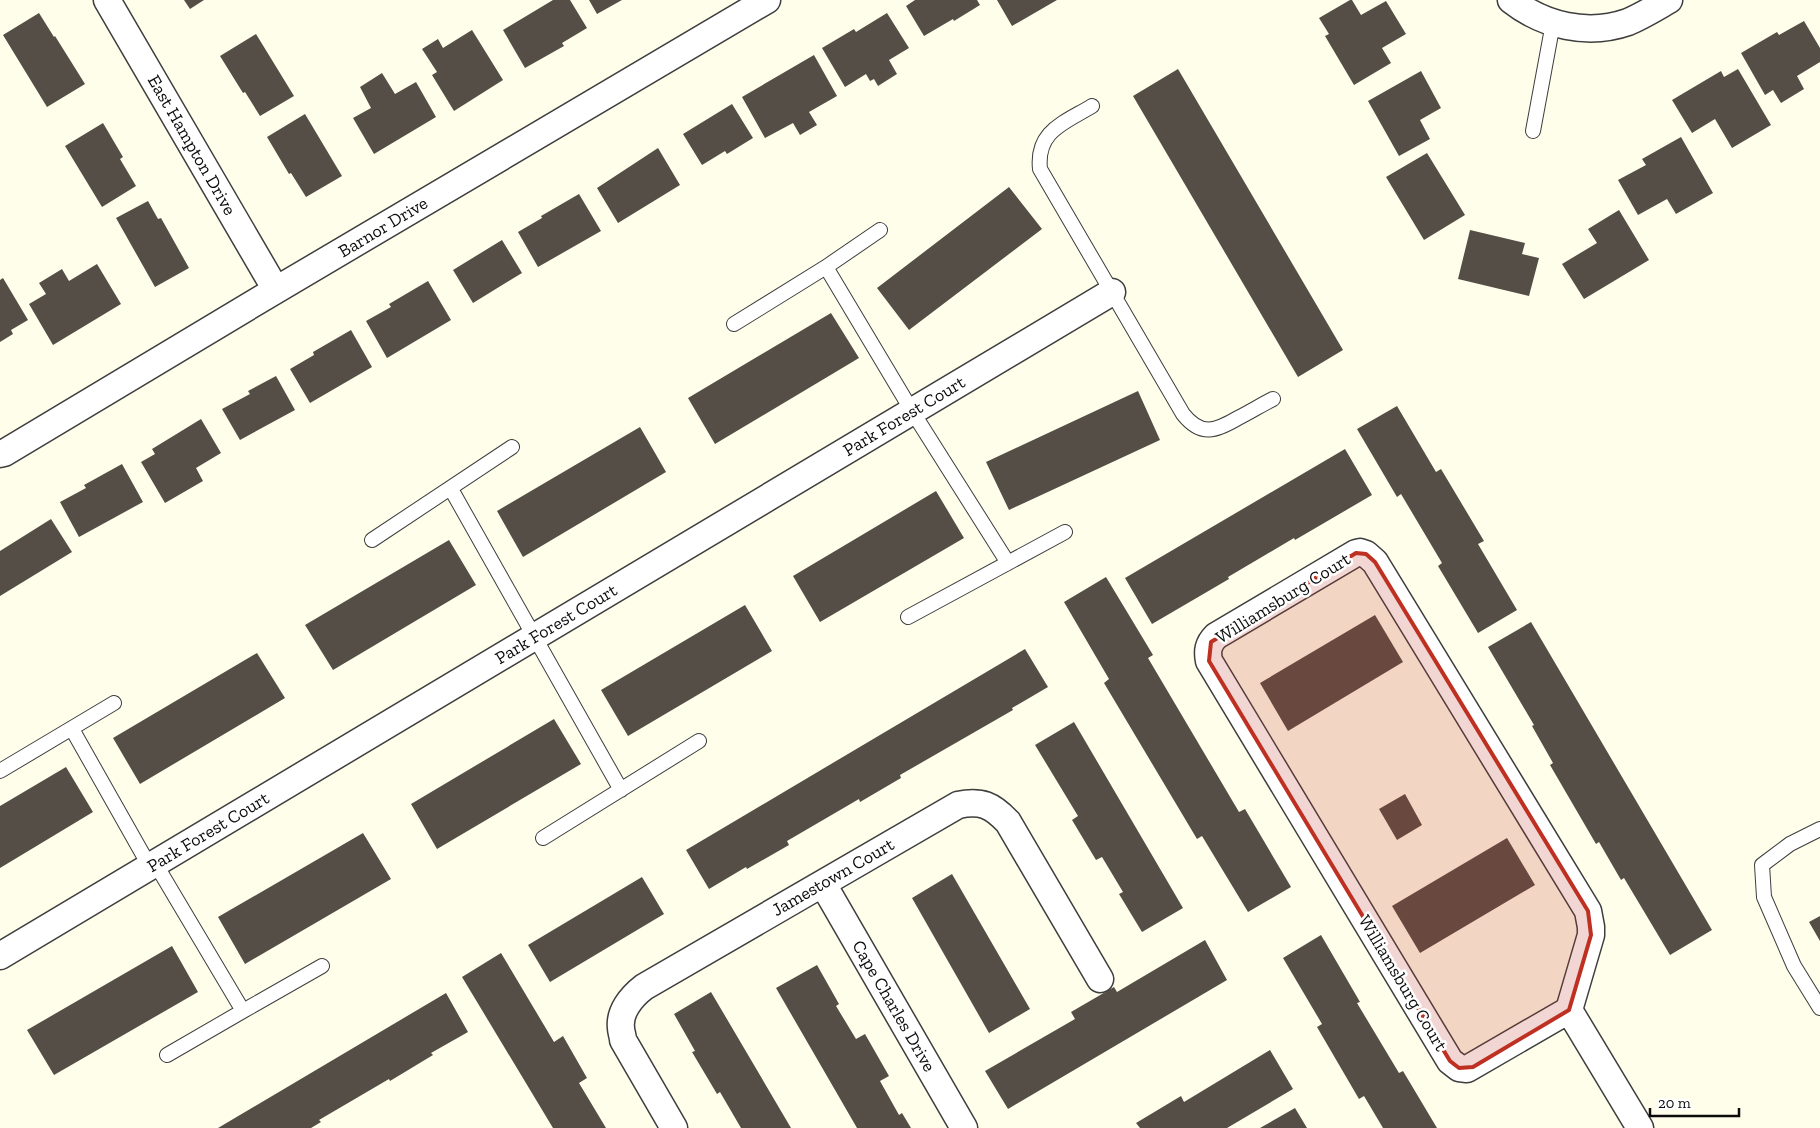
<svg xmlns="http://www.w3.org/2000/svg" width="1820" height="1128" font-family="'Zilla Slab',serif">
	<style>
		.building { fill: #544e47 }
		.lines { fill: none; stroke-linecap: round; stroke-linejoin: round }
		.service-casing { stroke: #3e3e3e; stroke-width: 16 }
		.minor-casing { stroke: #3e3e3e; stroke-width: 29 }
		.service { stroke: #fff; stroke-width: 14 }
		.minor { stroke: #fff; stroke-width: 26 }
		.marked { fill: #be3021; fill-opacity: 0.2; stroke: #be3021; stroke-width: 4; stroke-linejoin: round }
		.labels { text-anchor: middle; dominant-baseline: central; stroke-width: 5; stroke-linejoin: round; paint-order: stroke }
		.street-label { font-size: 18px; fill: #0b0b0b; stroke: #fff }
	</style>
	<rect width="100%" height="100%" fill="#fffeea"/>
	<path class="building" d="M184,0H204L190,9Z
		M553,0H570L587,28L562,43L564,46L525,68L503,30Z
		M589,0H622L597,14Z
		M915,0H977L980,5L954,21L953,19L924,36L906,6Z
		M997,0H1057L1012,26Z
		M1350,0H1352L1361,15L1386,1L1406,34L1382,48L1391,63L1354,85L1325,36L1329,34L1319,18Z
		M39,13L54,37L55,36L85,84L47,107L3,35Z
		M887,13L909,48L889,60L897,74L878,86L874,79L870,81L866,74L845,87L822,48L854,29L856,32Z
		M1804,21L1820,48V62L1797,76L1804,89L1781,103L1773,90L1765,95L1741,53L1777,32L1779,35Z
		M472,30L503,80L454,111L432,75L437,72L422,49L438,39L443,48Z
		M256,34L294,96L260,116L245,92L243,93L220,56Z
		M814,55L837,96L809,112L817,125L800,135L793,123L765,138L742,97Z
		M1178,69L1343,350L1298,377L1133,96Z
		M1738,69L1771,125L1732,148L1715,119L1692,133L1672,100L1721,71L1724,77Z
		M1421,71L1441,108L1420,120L1430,139L1399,156L1368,101Z
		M382,73L395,94L416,82L436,117L374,154L353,118L371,108L360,87Z
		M732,104L753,138L727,154L725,151L702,165L683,134Z
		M305,114L342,176L306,197L291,173L289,174L267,137Z
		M103,123L123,157L120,159L136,186L102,207L65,146Z
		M1681,137L1713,193L1676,214L1667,199L1638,215L1618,180L1646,165L1642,159Z
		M658,148L680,185L618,223L597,188Z
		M1427,153L1465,215L1424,240L1386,177Z
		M1009,187L1042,229L909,330L877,288Z
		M579,194L601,231L538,267L518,232L542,218L541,216Z
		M148,201L158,219L161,218L189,268L155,287L116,218Z
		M1619,210L1649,260L1584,299L1562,264L1597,243L1588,229Z
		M1470,230L1525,243L1522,254L1539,258L1529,296L1458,279Z
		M502,240L522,273L473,303L453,270Z
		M97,264L121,304L53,345L29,304L46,294L39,283L62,269L69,281Z
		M3,278L28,320L11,330L13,334L0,342V280Z
		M428,281L451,320L387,358L366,321L391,307L389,304Z
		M831,313L859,358L715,444L688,398Z
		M351,330L372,367L310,403L290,369L314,355L313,352Z
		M276,376L295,410L240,440L222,409L250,394L248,391Z
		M1138,391L1160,440L1009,510L986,462Z
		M1397,406L1436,472L1441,469L1484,541L1478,544L1517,610L1478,633L1438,566L1442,563L1401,494L1397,497L1357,429Z
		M201,419L221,453L196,468L203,481L165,503L141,462L155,454L152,449Z
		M640,427L666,472L523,557L497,511Z
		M1345,449L1372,495L1295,540L1294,538L1228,577L1229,579L1152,624L1125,578Z
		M122,464L143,502L79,537L60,502L86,488L84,485Z
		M936,491L964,538L820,622L793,576Z
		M51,519L72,552L0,596V551Z
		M449,540L476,585L333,670L305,625Z
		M1106,577L1153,655L1148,658L1239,812L1245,809L1291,887L1248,912L1202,836L1197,839L1104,683L1109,679L1064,602Z
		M745,605L772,651L628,736L601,690Z
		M1375,615L1403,662L1288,731L1260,683Z
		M1531,622L1712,930L1670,955L1624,878L1621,880L1599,842L1596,844L1550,765L1553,763L1532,726L1534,725L1488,647Z
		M1025,649L1048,687L1012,708L1013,710L900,775L901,778L860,802L859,799L787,841L789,845L747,869L746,867L709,889L686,850Z
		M257,653L285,698L140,784L113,738Z
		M554,719L581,764L437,849L411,804Z
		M1074,722L1183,908L1142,932L1119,894L1123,892L1102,857L1096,860L1072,820L1078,816L1035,745Z
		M66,767L93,812L0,868V806Z
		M1405,794L1422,825L1397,840L1379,809Z
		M363,833L391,879L245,964L218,917Z
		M1507,838L1535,885L1420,953L1392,906Z
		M952,874L1030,1009L989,1033L912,898Z
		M642,877L664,914L550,982L528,945Z
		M1820,916V941L1809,922Z
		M1321,935L1360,1002L1357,1003L1399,1073L1403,1071L1437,1128H1383L1364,1096L1359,1099L1317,1027L1322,1024L1283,958Z
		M1205,940L1227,980L1008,1109L985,1071L1075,1019L1071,1012L1114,987L1117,992Z
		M172,946L198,992L54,1075L27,1030Z
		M501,953L554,1042L563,1036L587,1078L579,1083L606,1128H553L462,977Z
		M817,965L839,1004L836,1006L856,1039L865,1034L889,1076L880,1081L899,1115L902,1113L911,1128H857L776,988Z
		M711,992L791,1128H741L720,1092L717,1094L692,1052L695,1051L674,1014Z
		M446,993L468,1032L431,1053L433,1055L390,1081L389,1079L319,1120L321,1122L311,1128H218Z
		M1270,1050L1293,1089L1227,1128H1140L1136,1123L1181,1096L1184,1102Z
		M1295,1108L1307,1128H1260Z"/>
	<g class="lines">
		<defs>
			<path id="service" d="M1092,106C1064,123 1036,131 1040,169L1183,414C1201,437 1216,431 1238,418C1250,412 1261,405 1273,399
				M1533,131L1553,23
				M826,267L912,411L1008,563
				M734,324L826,267L880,230
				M451,489L621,790
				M372,540L512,447
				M908,617L1065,532
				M72,729L150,867
				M0,771L114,703
				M1820,829L1790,844L1762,865L1764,897L1794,966L1820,1008
				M543,838L699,741
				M155,863L243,1011L167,1055
				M243,1011L322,966"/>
			<path id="minor" d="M107,0L276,290
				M1511,0C1544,26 1588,36 1628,22C1642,16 1655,8 1669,0
				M0,454L4,453L276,290L767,0
				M1360,552L1366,554L1375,562L1588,911L1591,927V935L1569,1010L1467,1069L1459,1068L1450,1061L1209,661C1207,651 1208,644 1216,636L1356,553Z
				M823,884L964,1128
				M0,956L1112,292
				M1569,1010L1640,1128
				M674,1128L623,1040C623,1036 621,1032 621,1028C619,1012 631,997 644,987L958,805C981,800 992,805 1008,822L1100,979"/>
		</defs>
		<use href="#service" class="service-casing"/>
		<use href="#minor" class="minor-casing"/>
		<use href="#service" class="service"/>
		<use href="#minor" class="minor"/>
	</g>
	<path class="marked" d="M1356,553L1366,554L1375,562L1588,911L1591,935L1569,1010L1473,1067L1459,1068L1450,1061L1209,661L1211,642Z"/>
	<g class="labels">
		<g class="street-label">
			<text transform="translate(192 145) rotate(60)">East Hampton Drive</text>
			<text transform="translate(383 227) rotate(-31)">Barnor Drive</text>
			<text transform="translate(904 416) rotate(-31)">Park Forest Court</text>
			<text transform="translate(1283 598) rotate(-32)">Williamsburg Court</text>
			<text transform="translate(556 624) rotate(-31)">Park Forest Court</text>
			<text transform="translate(208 832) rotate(-31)">Park Forest Court</text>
			<text transform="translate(833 877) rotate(-30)">Jamestown Court</text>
			<text transform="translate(1403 983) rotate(59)">Williamsburg Court</text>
			<text transform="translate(894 1006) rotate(60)">Cape Charles Drive</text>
		</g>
	</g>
	<path d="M1650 1108v8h89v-8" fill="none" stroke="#0b0b0b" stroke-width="2.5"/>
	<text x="1658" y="1108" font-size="15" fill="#0b0b0b" stroke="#ffffff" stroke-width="4" paint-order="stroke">20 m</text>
</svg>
